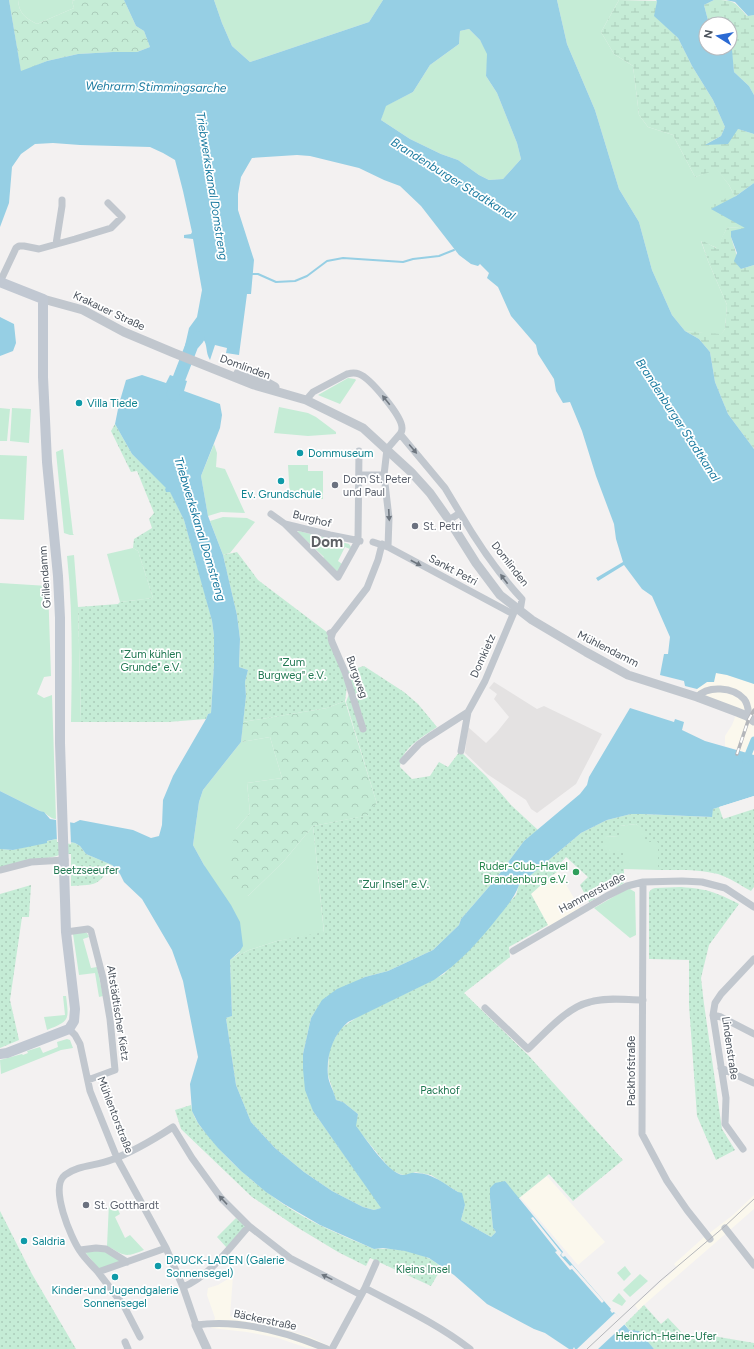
<svg xmlns="http://www.w3.org/2000/svg" width="754" height="1349" font-family="Figtree,sans-serif">
	<style>
		.commercial { fill: #fbf8ed }
		.education { fill: #e4e2e2 }
		.grass { fill: #c5ecd6 }
		.forest { fill: url(#forest-crowns) }
		.wetland { fill: url(#wetland-marsh) }
		.park { fill: url(#park-dots) }
		.water { fill: #96cfe4; fill-rule: evenodd }
		.pier { fill: #f3f1f1 }
		.lines { fill: none; stroke-linecap: round; stroke-linejoin: round }
		.stream { stroke: #96cfe4; stroke-width: 2 }
		.canal { stroke: #96cfe4; stroke-width: 7 }
		.river { stroke: #96cfe4; stroke-width: 13 }
		.minor { stroke: #c1c7ce; stroke-width: 7 }
		.tertiary { stroke: #c1c7ce; stroke-width: 9 }
		.secondary { stroke: #c1c8d2; stroke-width: 10 }
		.tram { stroke: #b4b6ba; stroke-width: 1 }
		.rail-casing { stroke: #b4b6ba; stroke-width: 3.5 }
		.rail { stroke: #fff; stroke-width: 2; stroke-dasharray: 6; stroke-linecap: butt }
		.oneway { fill: #6e767f }
		.culture-dot { fill: #0f9aa8; stroke: #fff; stroke-width: 1.5 }
		.worship-dot { fill: #6b7280; stroke: #fff; stroke-width: 1.5 }
		.leisure-dot { fill: #2e9e5b; stroke: #fff; stroke-width: 1.5 }
		.labels { text-anchor: middle; dominant-baseline: central; stroke-width: 3.5; stroke-linejoin: round; paint-order: stroke }
		.street-label { font-size: 11px; fill: #4b535d; stroke: #fff }
		.culture-label { font-size: 11px; fill: #0d838f; stroke: #fff; text-anchor: start }
		.worship-label { font-size: 11px; fill: #5b616d; stroke: #fff; text-anchor: start }
		.park-label { font-size: 11px; fill: #217852; stroke: #fff }
		.leisure-label { font-size: 11px; fill: #27864d; stroke: #fff; text-anchor: end }
		.water-label { font-size: 12px; font-style: italic; fill: #1b7ba0; stroke: #fff }
		.district-label { font-size: 15px; font-weight: bold; fill: #5e6165; stroke: #fff }
	</style>
	<defs>
		<pattern id="forest-crowns" width="20" height="18" patternUnits="userSpaceOnUse"><rect width="20" height="18" fill="#c5ecd6"/><path d="M2 6a3 3 0 1 1 6 0M12 15a3 3 0 1 1 6 0" fill="none" stroke="#abccba"/></pattern>
		<pattern id="wetland-marsh" width="20" height="14" patternUnits="userSpaceOnUse"><rect width="20" height="14" fill="#c5ecd6"/><path d="M1 5h8M5 5V1M11 12h8M15 12V8" fill="none" stroke="#abccba"/></pattern>
		<pattern id="park-dots" width="8" height="8" patternUnits="userSpaceOnUse"><rect width="8" height="8" fill="#c5ecd6"/><path d="M2 2h.1M6 6h.1" fill="none" stroke="#abccba" stroke-width="1.8" stroke-linecap="round"/></pattern>
	</defs>
	<rect width="100%" height="100%" fill="#f3f1f1"/>
	<path class="commercial" d="M716,673L727,675L754,684V755L725,746V736L732,725L737,712L697,697V689L707,682Z
		M558,871L581,910L549,929L531,894Z
		M547,1176L605,1242L578,1265L520,1197Z
		M754,1195V1209L638,1310L635,1305L677,1268L674,1264L703,1238L733,1215Z
		M233,1276L230,1316L273,1326L310,1337L336,1349L307,1348L278,1338L247,1332L211,1328L215,1318L207,1295L208,1288L218,1285Z"/>
	<path class="education" d="M494,682L537,709L544,706L602,734L576,784L537,813L531,809L526,800L487,774L465,753L468,727L486,743L497,732L509,717L494,699L497,694L489,688Z"/>
	<path class="grass" d="M18,0H75L72,1L74,8L37,24C25,18 19,13 18,0Z
		M214,0H383L369,22L250,62L232,46L222,23Z
		M557,0H619L601,32L614,54L633,66L639,115L648,127L673,135L695,177L717,169L729,185L734,195L741,227L727,228L717,248L701,241L708,261L727,305L725,329L721,335L685,331L672,315L652,270L639,222L619,189L595,110L567,44Z
		M469,29L480,40L488,54L486,76L497,93L517,143L521,159L503,179L489,180L479,175L458,160L441,154L410,139L381,120L385,106L413,92L430,65L459,44L460,31Z
		M348,378L355,379L356,380L340,404L318,395Z
		M279,407L308,413L316,417L336,432V434L308,436L274,433Z
		M0,408L10,409L7,441H0Z
		M12,408L31,409L29,443L10,441Z
		M214,444L217,453L216,467L225,469L245,513L221,512L208,516L201,476Z
		M63,449L73,534L74,535H70L64,533L56,452Z
		M0,455L27,456L24,520L0,519Z
		M288,465H308V471H323V499L290,498Z
		M223,517L247,518L255,522L230,553L223,555L210,521Z
		M299,531L349,544L351,547L350,549L345,547L338,561L342,564L338,572L322,559L324,557L297,532Z
		M133,548L138,551L153,598L120,602L107,554Z
		M74,555L78,607L81,722H71C72,667 73,611 67,556Z
		M0,583L48,586L51,676L44,677L37,694L44,698L52,695L56,819C50,819 46,812 40,811L0,791Z
		M270,737L282,778L247,783L250,813L236,829L248,896L284,861L313,826L324,933L277,941L249,950L230,960L240,952L204,865L193,845L199,802L203,790L241,742Z
		M636,824L659,841L658,870L624,869V851H605L604,837L619,836L620,826Z
		M627,889H630L635,892L636,935L630,938L594,908Z
		M80,933H87L89,937L83,939L91,968L97,967L103,996L99,997L95,973L79,975L73,934Z
		M63,996H66C69,1020 70,1021 47,1030L44,1017L65,1015Z
		M67,1039L70,1040L73,1048L61,1050L1,1074L0,1060L22,1054L23,1055L28,1053L27,1051L40,1047L43,1053L58,1047L57,1042Z
		M109,1203H115L120,1214L115,1217L125,1238L130,1235L144,1250C124,1258 126,1256 107,1246Z
		M96,1251H105L122,1262L99,1269L85,1252Z
		M625,1266L631,1274L624,1281L617,1273Z
		M640,1274L648,1281L630,1297L623,1290Z
		M619,1293L626,1301L622,1306L612,1301Z"/>
	<path class="forest" d="M9,0H18C19,13 25,18 37,24L74,8L72,1L75,0H124L136,26L144,31L150,47L137,52H113L78,54L47,61L21,72Z
		M345,701L377,804L370,815L313,826L284,861L248,896L231,881V850L236,829L250,813L247,783L282,778L270,737L241,742L243,722L327,708Z"/>
	<path class="wetland" d="M619,0L657,1L655,16L678,38L692,66L713,100L725,127L721,136L706,144L738,129L754,134V183L736,196L711,209L746,228L731,237L741,269L754,265V449L728,414L715,382L710,352L699,339L685,331L721,334L725,329L727,305L708,261L701,240L716,248L727,228L740,227L702,208L734,195L729,185L717,170L695,177L673,135L648,127L639,115L633,66L614,54L601,32Z
		M714,0C734,0 734,1 747,16L754,15V95L749,86L734,72L731,48L730,24H709L704,5Z"/>
	<path class="park" d="M115,424L132,454L170,491L184,520L204,590L212,621L214,636V664L211,713L208,714L206,719L168,722H81L78,607L118,604L120,602L153,598L138,551L133,548L134,539L152,528L149,519L154,513L137,471L131,472L111,431Z
		M237,552L258,580L328,633L347,686L345,701L327,708L243,722L246,696L245,682L248,670L239,667L240,639L237,615L223,555Z
		M364,666L404,692L418,704L437,727C423,737 401,748 400,767L412,779L430,776L439,762L448,767L460,751L486,776L511,805L538,830L524,841L494,881L461,919L459,925L433,950L388,971L365,977L357,981L314,1013L311,1018L303,1054L313,1111L382,1208L374,1210L363,1207L332,1191L304,1172L275,1148L251,1122L236,1085L226,1018L232,1016L230,960L249,950L277,941L324,932L313,826L369,815V808L377,804L346,702L352,686L347,671Z
		M719,807L723,819L754,809V887L751,891C740,885 730,878 718,874C699,869 678,870 658,870V842L654,843L653,842H643V830L636,824L620,826V836L605,837V851H624V883L617,887L612,879L591,892L595,899L589,902L580,885L588,877L566,857L560,864L563,868L551,876L531,894L548,925L509,947L510,957L464,993L528,1055L623,1160L573,1201L549,1174L518,1199L505,1181L490,1198L493,1228L496,1232L491,1237L461,1220L465,1205L458,1192L431,1175L415,1172L407,1176L400,1174L391,1170L355,1126L358,1114L343,1102L336,1100L328,1075L329,1050L334,1040L341,1028L359,1016L415,989L444,974L516,895L519,885L581,833L607,820L631,814H642L711,817L713,809Z
		M56,839L75,843L80,846L86,854L112,865C96,887 98,884 71,886V854H60L57,856L0,868V849L13,850Z
		M31,885L29,917H22L10,1000L19,1040L0,1048V894Z
		M681,887C707,889 716,892 739,904L709,945L701,978L704,1004L722,1129L735,1150L716,1160L697,1116L689,1005V960L649,959V892L652,889L655,888Z
		M191,1105C192,1118 203,1130 211,1139C231,1164 257,1186 283,1204C311,1223 343,1236 374,1249C391,1248 412,1250 428,1258C433,1260 437,1264 442,1267L431,1286L370,1258L366,1266L338,1252L295,1226L252,1197L181,1129L175,1110Z
		M0,1211L32,1274L76,1349H0Z
		M236,1218L246,1227L227,1248L217,1237Z
		M644,1305L661,1324L668,1318L687,1338L707,1335L754,1343V1349H654L639,1332L629,1330L625,1324Z"/>
	<path class="water" d="M0,0H9L21,71L47,61L78,54L113,52H137L150,47L144,31L136,26L124,0H214L222,23L232,46L250,62L369,22L383,0H557L567,44L595,110L619,189L639,222L652,270L672,315L685,331L699,339L710,352L715,382L728,414L754,449V684L727,675L716,673L714,682H707L697,689L685,686L684,681L660,675L664,654H668L670,637L652,596L642,589L624,565L598,581L596,578L623,562L616,539L614,524L596,476L582,431L570,402L563,403L556,391L554,379L538,354L536,345L511,316L498,287L487,278L489,273L480,264L478,266L471,264L459,255L421,206L400,186L384,180L359,168L310,156L297,155L252,158L241,177L238,194V210L254,260L251,294H247L239,355L226,353L227,348L215,345L210,360C205,352 208,345 203,339L199,341L193,354L184,350L189,328L197,317L202,290L193,239L184,238V235L191,234L192,232L183,191L175,160L163,153L150,147L80,145L53,143L35,144L21,154L12,167L9,203L0,227ZM469,29L480,40L487,54L486,76L497,93L517,143L521,159L503,179L489,180L479,175L458,160L441,154L410,139L381,120L386,106L413,92L430,65L459,44L460,31Z
		M656,0H714L704,5L709,24H706V48H730L731,39L734,72L749,86L754,95V134L738,129L728,144L705,145L721,136L725,127L713,100L692,66L678,38L654,16L657,1Z
		M726,0H754V15L748,16L735,2Z
		M754,183V265L741,269L734,261L737,253L731,237V231L745,228L711,209L736,196Z
		M0,317L14,324L16,343L13,351L0,356Z
		M142,375L166,383L170,375L187,381L184,391L220,404L222,415L220,428L201,476L208,516L223,555L237,615L240,639L239,667L248,670L245,682L246,696L241,742L203,790L199,802L193,845L204,865L231,905L240,922L243,946L240,951L230,960L232,1016L226,1018L236,1085L251,1122L275,1148L304,1172L332,1191L363,1207L374,1210L381,1208L313,1111L305,1090L303,1069V1054L311,1018L322,1000L337,989L365,977L388,971L433,950L459,925L461,919L494,881L524,841L580,794L587,785L589,777L630,708L674,722L675,719L684,722L682,730L705,741L754,755V796L713,809L712,817L642,814H631L607,820L581,833L519,885C515,897 507,906 499,916C480,940 460,963 434,980L348,1022C333,1035 326,1055 328,1076C329,1084 334,1091 336,1100L343,1102L358,1114L356,1126C366,1139 385,1168 399,1174C407,1177 409,1172 416,1173C432,1173 445,1184 458,1192L462,1193L465,1205L461,1220L491,1237L496,1232L493,1228L490,1198V1188L495,1183L505,1181L563,1252L561,1255L563,1257L565,1256L611,1309L610,1310L612,1313L614,1312L629,1330L639,1331L654,1349H575L574,1347L573,1349H569L545,1333L534,1329L487,1304L454,1275L429,1258L405,1251L383,1248L374,1249L320,1225L284,1204L266,1192L241,1171L218,1148L207,1135L198,1123L192,1111L190,1084L198,1057L183,981L172,950L142,899L124,882L120,874L112,865L86,854L80,846L75,843L56,839L47,841V843L13,850L0,849V791L40,811L44,812L50,819L74,823L80,820L133,830L151,838L159,836L162,825L163,800L173,776L206,719L208,714L211,713L214,664V636L212,621L184,520L170,492H166L165,489L166,488L132,454L115,424L119,404L126,380Z"/>
	<path class="pier" d="M754,796V798L720,809L719,807Z
		M56,818L70,820L71,844L57,842Z
		M533,1217L562,1253L560,1255L570,1266L572,1265L604,1301L602,1303L572,1269L570,1270L555,1252L557,1251L531,1218Z
		M615,1313L625,1324L598,1349H577Z"/>
	<g class="lines">
		<path class="stream" d="M252,274H258L276,282L295,281L307,276L327,261L343,258L403,262L413,259L439,256L454,250"/>
		<path class="canal" d="M746,760L754,740"/>
		<path class="river" d="M173,394L192,345L198,338"/>
		<path class="minor" d="M56,244L62,206V200
			M0,282L16,248L19,246H24L39,249L75,239L111,228L122,217L108,203
			M306,400L313,392L347,374C351,373 354,372 359,374C370,378 402,416 402,428C402,431 402,432 400,434
			M359,475H384
			M460,513C478,544 498,573 522,599L520,611
			M271,514L285,524L330,535L360,541
			M285,524L338,577L358,541L359,451
			M373,542L388,547L513,614
			M388,547L389,518L384,475L387,449L400,434L445,488L460,513L449,520
			M333,632L331,638L332,642L345,672L363,729
			M330,633L333,632L367,588L378,560L382,544
			M697,697C708,685 733,687 744,699C749,705 748,711 749,718
			M461,751L468,712L485,681L515,610
			M403,761L419,744L429,737L468,712
			M0,870L31,862L65,860
			M643,882L642,1134L667,1181L687,1210L710,1239
			M66,932L88,929L91,931L103,978L110,1019L115,1070L88,1080
			M513,951L607,896L627,886L643,882L682,881L702,882L725,888L754,907
			M485,1008L528,1049C545,1033 567,1007 590,1002C606,997 626,1000 643,1000
			M713,1015L721,1017L754,1034
			M69,1029L75,1035L80,1044L90,1091L117,1158L166,1248L183,1287L196,1325C240,1319 287,1332 327,1349
			M721,1068L754,1083
			M743,1149L725,1124L726,1098L713,1015L715,1003L721,994L754,959
			M725,1228L754,1265
			M166,1248L98,1272C92,1265 85,1259 80,1251C71,1238 49,1187 65,1175C78,1165 96,1166 111,1160C133,1152 153,1140 173,1127L192,1158L221,1198L249,1226L290,1258L361,1295
			M80,1250L96,1248L106,1249L127,1262
			M98,1272L124,1306L140,1337
			M183,1287C210,1276 230,1247 249,1226
			M365,1288C401,1307 438,1324 470,1349
			M125,1342L128,1349
			M332,1349L365,1288L376,1263"/>
		<path class="tertiary" d="M43,299L83,310L124,332L174,353L254,385L306,400L363,428L411,472L430,493L449,520L476,563L500,595L532,620L586,652L628,675L697,697L737,712L747,716L754,721
			M238,373L257,377L275,387
			M196,1325L207,1349"/>
		<path class="secondary" d="M0,282L43,299V377L47,462L58,576L60,618V743L66,932L75,1009L74,1021L69,1029L7,1053L0,1054"/>
		<path class="tram" d="M587,1349L660,1281L724,1227L754,1199"/>
		<defs>
			<path id="rail" d="M737,754L748,721L754,710"/>
		</defs>
		<use href="#rail" class="rail-casing"/>
		<use href="#rail" class="rail"/>
	</g>
	<defs><path id="oneway-solid" d="M-6-.8H1V-3.2L6.5 0L1 3.2V.8H-6Z"/></defs>
	<g class="oneway">
		<use href="#oneway-solid" transform="translate(386 400) rotate(-129)"/>
		<use href="#oneway-solid" transform="translate(413 449) rotate(50)"/>
		<use href="#oneway-solid" transform="translate(389 515) rotate(87)"/>
		<use href="#oneway-solid" transform="translate(416 563) rotate(28)"/>
		<use href="#oneway-solid" transform="translate(504 579) rotate(-127)"/>
		<use href="#oneway-solid" transform="translate(223 1200) rotate(-133)"/>
		<use href="#oneway-solid" transform="translate(327 1277) rotate(-154)"/>
	</g>
	<g class="culture-dot">
		<circle cx="79" cy="403" r="4"/>
		<circle cx="300" cy="453" r="4"/>
		<circle cx="281" cy="481" r="4"/>
		<circle cx="24" cy="1241" r="4"/>
		<circle cx="158" cy="1266" r="4"/>
		<circle cx="115" cy="1277" r="4"/>
	</g>
	<g class="worship-dot">
		<circle cx="335" cy="485" r="4"/>
		<circle cx="415" cy="526" r="4"/>
		<circle cx="86" cy="1205" r="4"/>
	</g>
	<circle class="leisure-dot" cx="576" cy="872" r="4"/>
	<g class="labels">
		<g class="street-label">
			<text transform="translate(109 311) rotate(25)">Krakauer Straße</text>
			<text transform="translate(245 367) rotate(20)">Domlinden</text>
			<text transform="translate(312 519) rotate(14)">Burghof</text>
			<text transform="translate(510 564) rotate(52)">Domlinden</text>
			<text transform="translate(453 570) rotate(28)">Sankt Petri</text>
			<text transform="translate(45 577) rotate(-94)">Grillendamm</text>
			<text transform="translate(608 649) rotate(27)">Mühlendamm</text>
			<text transform="translate(483 656) rotate(-66)">Domkietz</text>
			<text transform="translate(357 677) rotate(70)">Burgweg</text>
			<text transform="translate(592 893) rotate(-28)">Hammerstraße</text>
			<text transform="translate(118 1013) rotate(81)">Altstädtischer Kietz</text>
			<text transform="translate(730 1048) rotate(82)">Lindenstraße</text>
			<text transform="translate(631 1071) rotate(-90)">Packhofstraße</text>
			<text transform="translate(115 1115) rotate(69)">Mühlentorstraße</text>
			<text transform="translate(265 1320) rotate(12)">Bäckerstraße</text>
		</g>
		<g class="culture-label">
			<text x="87" y="403">Villa Tiede</text>
			<text x="308" y="453">Dommuseum</text>
			<text x="281" y="494" text-anchor="middle">Ev. Grundschule</text>
			<text x="32" y="1241">Saldria</text>
			<text x="166" y="1260">DRUCK-LADEN (Galerie<tspan x="166" dy="13">Sonnensegel)</tspan></text>
			<text x="115" y="1290" text-anchor="middle">Kinder-und Jugendgalerie<tspan x="115" dy="13">Sonnensegel</tspan></text>
		</g>
		<g class="worship-label">
			<text x="343" y="479">Dom St. Peter<tspan x="343" dy="13">und Paul</tspan></text>
			<text x="423" y="526">St. Petri</text>
			<text x="94" y="1205">St. Gotthardt</text>
		</g>
		<g class="park-label">
			<text x="151" y="654">"Zum kühlen<tspan x="151" dy="13">Grunde" e.V.</tspan></text>
			<text x="292" y="662">"Zum<tspan x="292" dy="13">Burgweg" e.V.</tspan></text>
			<text x="86" y="870">Beetzseeufer</text>
			<text x="394" y="884">"Zur Insel" e.V.</text>
			<text x="440" y="1090">Packhof</text>
			<text x="423" y="1269">Kleins Insel</text>
			<text x="666" y="1336">Heinrich-Heine-Ufer</text>
		</g>
		<g class="leisure-label">
			<text x="568" y="866">Ruder-Club-Havel<tspan x="568" dy="13">Brandenburg e.V.</tspan></text>
		</g>
		<g class="water-label">
			<text transform="translate(156 87) rotate(1)">Wehrarm Stimmingsarche</text>
			<text transform="translate(453 179) rotate(32)">Brandenburger Stadtkanal</text>
			<text transform="translate(212 186) rotate(81)">Triebwerkskanal Domstreng</text>
			<text transform="translate(678 420) rotate(57)">Brandenburger Stadtkanal</text>
			<text transform="translate(200 529) rotate(73)">Triebwerkskanal Domstreng</text>
		</g>
		<g class="district-label">
			<text x="327" y="542">Dom</text>
		</g>
	</g>
	<g transform="translate(718 36) rotate(281)"><circle r="19" fill="#ffffff" stroke="#b7babe"/>
	<path d="M0-3L7 15L0 10L-7 15Z" fill="#2b6ad3"/>
	<text y="-6" font-size="11" font-weight="bold" text-anchor="middle" fill="#4b535d">N</text>
	</g>
</svg>
